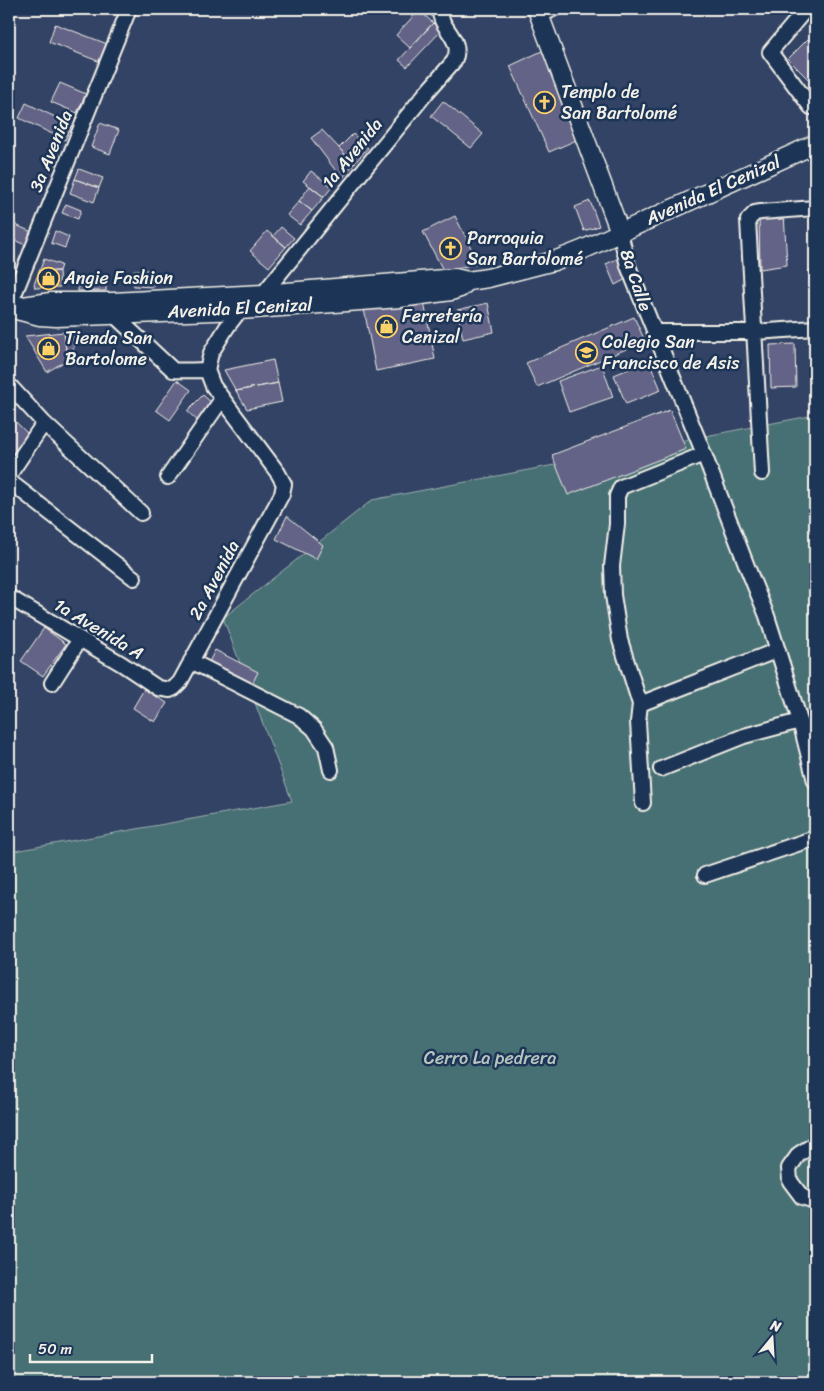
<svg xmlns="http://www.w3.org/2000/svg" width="824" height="1391" font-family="Sriracha,sans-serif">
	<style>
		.green { fill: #466f74; stroke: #9db0ae }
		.building { fill: #626386; stroke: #f4f1e8 }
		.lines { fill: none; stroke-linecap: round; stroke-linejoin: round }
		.minor-casing { stroke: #f4f1e8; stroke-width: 18 }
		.tertiary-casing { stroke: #f4f1e8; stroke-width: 21 }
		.minor { stroke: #1d3557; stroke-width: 14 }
		.tertiary { stroke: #1d3557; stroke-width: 18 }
		.labels { text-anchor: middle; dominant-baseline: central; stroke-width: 5; stroke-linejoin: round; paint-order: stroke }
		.poi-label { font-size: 18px; fill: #f4f1e8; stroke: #1d3557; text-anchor: start }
		.street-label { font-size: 18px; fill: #f4f1e8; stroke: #1d3557 }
		.park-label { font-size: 18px; fill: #b7c4bf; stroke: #1d3557 }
	</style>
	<rect width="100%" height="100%" fill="#324365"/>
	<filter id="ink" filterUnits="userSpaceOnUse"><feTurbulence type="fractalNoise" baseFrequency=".02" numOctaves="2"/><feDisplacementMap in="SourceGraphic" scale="10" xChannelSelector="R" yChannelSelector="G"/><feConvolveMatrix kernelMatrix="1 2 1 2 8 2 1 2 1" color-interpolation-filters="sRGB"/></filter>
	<g filter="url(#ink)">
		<path class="green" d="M815,415V1382H9V852L292,801L223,618L372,500Z"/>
		<path class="building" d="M419,10L433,23L410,48L396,35Z
			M433,23L441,31L407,67L399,60Z
			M55,24L110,45L103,63L49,42Z
			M808,39L815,46V74L809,80L788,59Z
			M542,51L581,138L549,152L510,66Z
			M60,83L86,94L77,113L51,102Z
			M443,101L483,134L471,148L431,116Z
			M26,103L72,125L65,140L19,118Z
			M100,123L119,130L110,154L91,147Z
			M322,130L354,164L342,179L311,138Z
			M353,134L368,148L354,164L339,148Z
			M79,169L103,178L99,188L75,179Z
			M311,171L332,187L324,197L303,181Z
			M75,179L99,188L94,202L70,193Z
			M310,186L324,197L312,211L299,201Z
			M299,201L312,211L300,225L287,215Z
			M590,201L599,226L584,231L575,207Z
			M66,204L81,210L78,219L62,213Z
			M784,213L787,265L760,269L759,217Z
			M455,216L479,264L443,270L423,232Z
			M9,222L34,233L28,246L9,238Z
			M281,227L294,238L286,247L273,236Z
			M55,231L69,237L65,248L51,243Z
			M267,231L286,247L269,267L250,251Z
			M619,258L628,278L615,285L606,264Z
			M44,259L61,265L59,271L39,272Z
			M134,270H154V287L134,286Z
			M809,270H815V316H813Z
			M59,271L60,287L35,288L34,284L39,272Z
			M78,281H106V291H78Z
			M423,297L435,359L376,371L364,309Z
			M488,303L494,332L463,339L457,310Z
			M634,317L645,341L537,387L526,363Z
			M73,331L74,357L67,360L64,332Z
			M64,332L67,360L47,372L25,336Z
			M795,344L796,387L771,388L770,345Z
			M273,360L278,383L236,391L224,370Z
			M649,361L661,390L626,404L614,375Z
			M602,365L613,397L569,412L558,381Z
			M177,380L191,390L170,420L156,410Z
			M278,383L282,402L247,409L236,391Z
			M203,395L214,405L201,424L187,411Z
			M670,410L686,449L568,495L552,455Z
			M9,415L32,438L15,455L9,449Z
			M287,516L323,545L316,559L276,539Z
			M44,628L66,644L43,676L21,661Z
			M215,650L258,672L252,684L209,662Z
			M144,689L167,703L155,722L133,708Z"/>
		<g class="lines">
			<defs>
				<path id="minor" d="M806,9L770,52L811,107
					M539,16L553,9
					M620,232L628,266L704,454L748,569L767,616L800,721L815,781
					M9,307L129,9
					M113,309V314L173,370C176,371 201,370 207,370
					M655,332H754L815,328
					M9,385L44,423L141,513
					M762,473L748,220L755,213L761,212L815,208
					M9,475L44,423
					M168,477L222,399
					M9,481L134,578
					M9,597L122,664L158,688L170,690L174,688L180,682L282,494L284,484L278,473L213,386L207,370L211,353L227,327L240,310L263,294L426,93L454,61C465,39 438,28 440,9
					M191,661L299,716L314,729L326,747L331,770
					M52,683L80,639
					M640,704L778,650
					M661,769L744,736L800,721
					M643,803L638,722L640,704L620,640L613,595L612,566L617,524V496L621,487L626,485L704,454
					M705,875L815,838
					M815,1144L799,1154L789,1168L790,1181L802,1197L815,1201"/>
				<path id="tertiary" d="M537,9L620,232
					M9,308L51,302H113L263,294L444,279L455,278L468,281L488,278L554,261L582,250L815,144
					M13,309L40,316L56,317L240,310L400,298L451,291L460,288L468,281"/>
			</defs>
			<use href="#minor" class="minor-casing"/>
			<use href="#tertiary" class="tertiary-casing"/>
			<use href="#minor" class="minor"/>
			<use href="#tertiary" class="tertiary"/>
		</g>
	</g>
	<defs>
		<symbol id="church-ring" viewBox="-11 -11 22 22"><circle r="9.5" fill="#1d3557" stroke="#ffd166" stroke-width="1.5"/><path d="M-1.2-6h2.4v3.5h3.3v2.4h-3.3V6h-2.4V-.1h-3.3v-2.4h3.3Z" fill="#ffd166"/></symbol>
		<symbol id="shop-ring" viewBox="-11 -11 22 22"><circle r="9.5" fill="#1d3557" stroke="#ffd166" stroke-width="1.5"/><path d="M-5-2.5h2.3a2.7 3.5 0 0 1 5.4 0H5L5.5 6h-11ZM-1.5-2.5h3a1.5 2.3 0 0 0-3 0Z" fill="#ffd166"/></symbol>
		<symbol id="school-ring" viewBox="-11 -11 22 22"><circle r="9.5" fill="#1d3557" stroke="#ffd166" stroke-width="1.5"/><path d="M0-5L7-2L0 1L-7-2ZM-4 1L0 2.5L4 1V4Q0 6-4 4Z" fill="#ffd166"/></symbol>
	</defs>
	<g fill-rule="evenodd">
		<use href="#church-ring" x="532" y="90" width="25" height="25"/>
		<use href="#church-ring" x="438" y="236" width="25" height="25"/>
		<use href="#shop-ring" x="36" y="266" width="25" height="25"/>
		<use href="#shop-ring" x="374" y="314" width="25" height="25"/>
		<use href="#shop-ring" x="36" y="336" width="25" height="25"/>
		<use href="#school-ring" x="574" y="340" width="25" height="25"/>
	</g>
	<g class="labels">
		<g class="poi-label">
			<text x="561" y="92">Templo de<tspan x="561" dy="21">San Bartolomé</tspan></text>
			<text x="467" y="238">Parroquia<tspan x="467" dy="21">San Bartolomé</tspan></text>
			<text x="64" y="278">Angie Fashion</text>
			<text x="402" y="316">Ferretería<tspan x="402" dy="21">Cenizal</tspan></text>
			<text x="65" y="338">Tienda San<tspan x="65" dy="21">Bartolome</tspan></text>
			<text x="602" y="342">Colegio San<tspan x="602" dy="21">Francisco de Asis</tspan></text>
		</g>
		<g class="street-label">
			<text transform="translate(51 151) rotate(-68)">3a Avenida</text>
			<text transform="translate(352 153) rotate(-51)">1a Avenida</text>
			<text transform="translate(713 190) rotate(-24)">Avenida El Cenizal</text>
			<text transform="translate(636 280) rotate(71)">8a Calle</text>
			<text transform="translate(240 308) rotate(-3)">Avenida El Cenizal</text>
			<text transform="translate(214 580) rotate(-62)">2a Avenida</text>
			<text transform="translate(99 629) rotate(31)">1a Avenida A</text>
		</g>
		<g class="park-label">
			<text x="490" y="1058">Cerro La pedrera</text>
		</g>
	</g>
	<rect width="824" height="1391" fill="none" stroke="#1d3557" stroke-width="30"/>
	<rect x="15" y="15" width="794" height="1361" fill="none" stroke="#f4f1e8" stroke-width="2" filter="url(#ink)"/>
	<g transform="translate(772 1338) rotate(18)" stroke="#1d3557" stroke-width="4" paint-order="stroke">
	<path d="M0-4L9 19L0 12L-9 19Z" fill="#f4f1e8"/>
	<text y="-8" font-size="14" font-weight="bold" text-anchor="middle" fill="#f4f1e8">N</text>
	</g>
	<path d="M30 1354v8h122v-8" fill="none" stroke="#f4f1e8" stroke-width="2.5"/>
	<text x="38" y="1354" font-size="15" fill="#f4f1e8" stroke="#1d3557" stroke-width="4" paint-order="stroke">50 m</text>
</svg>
